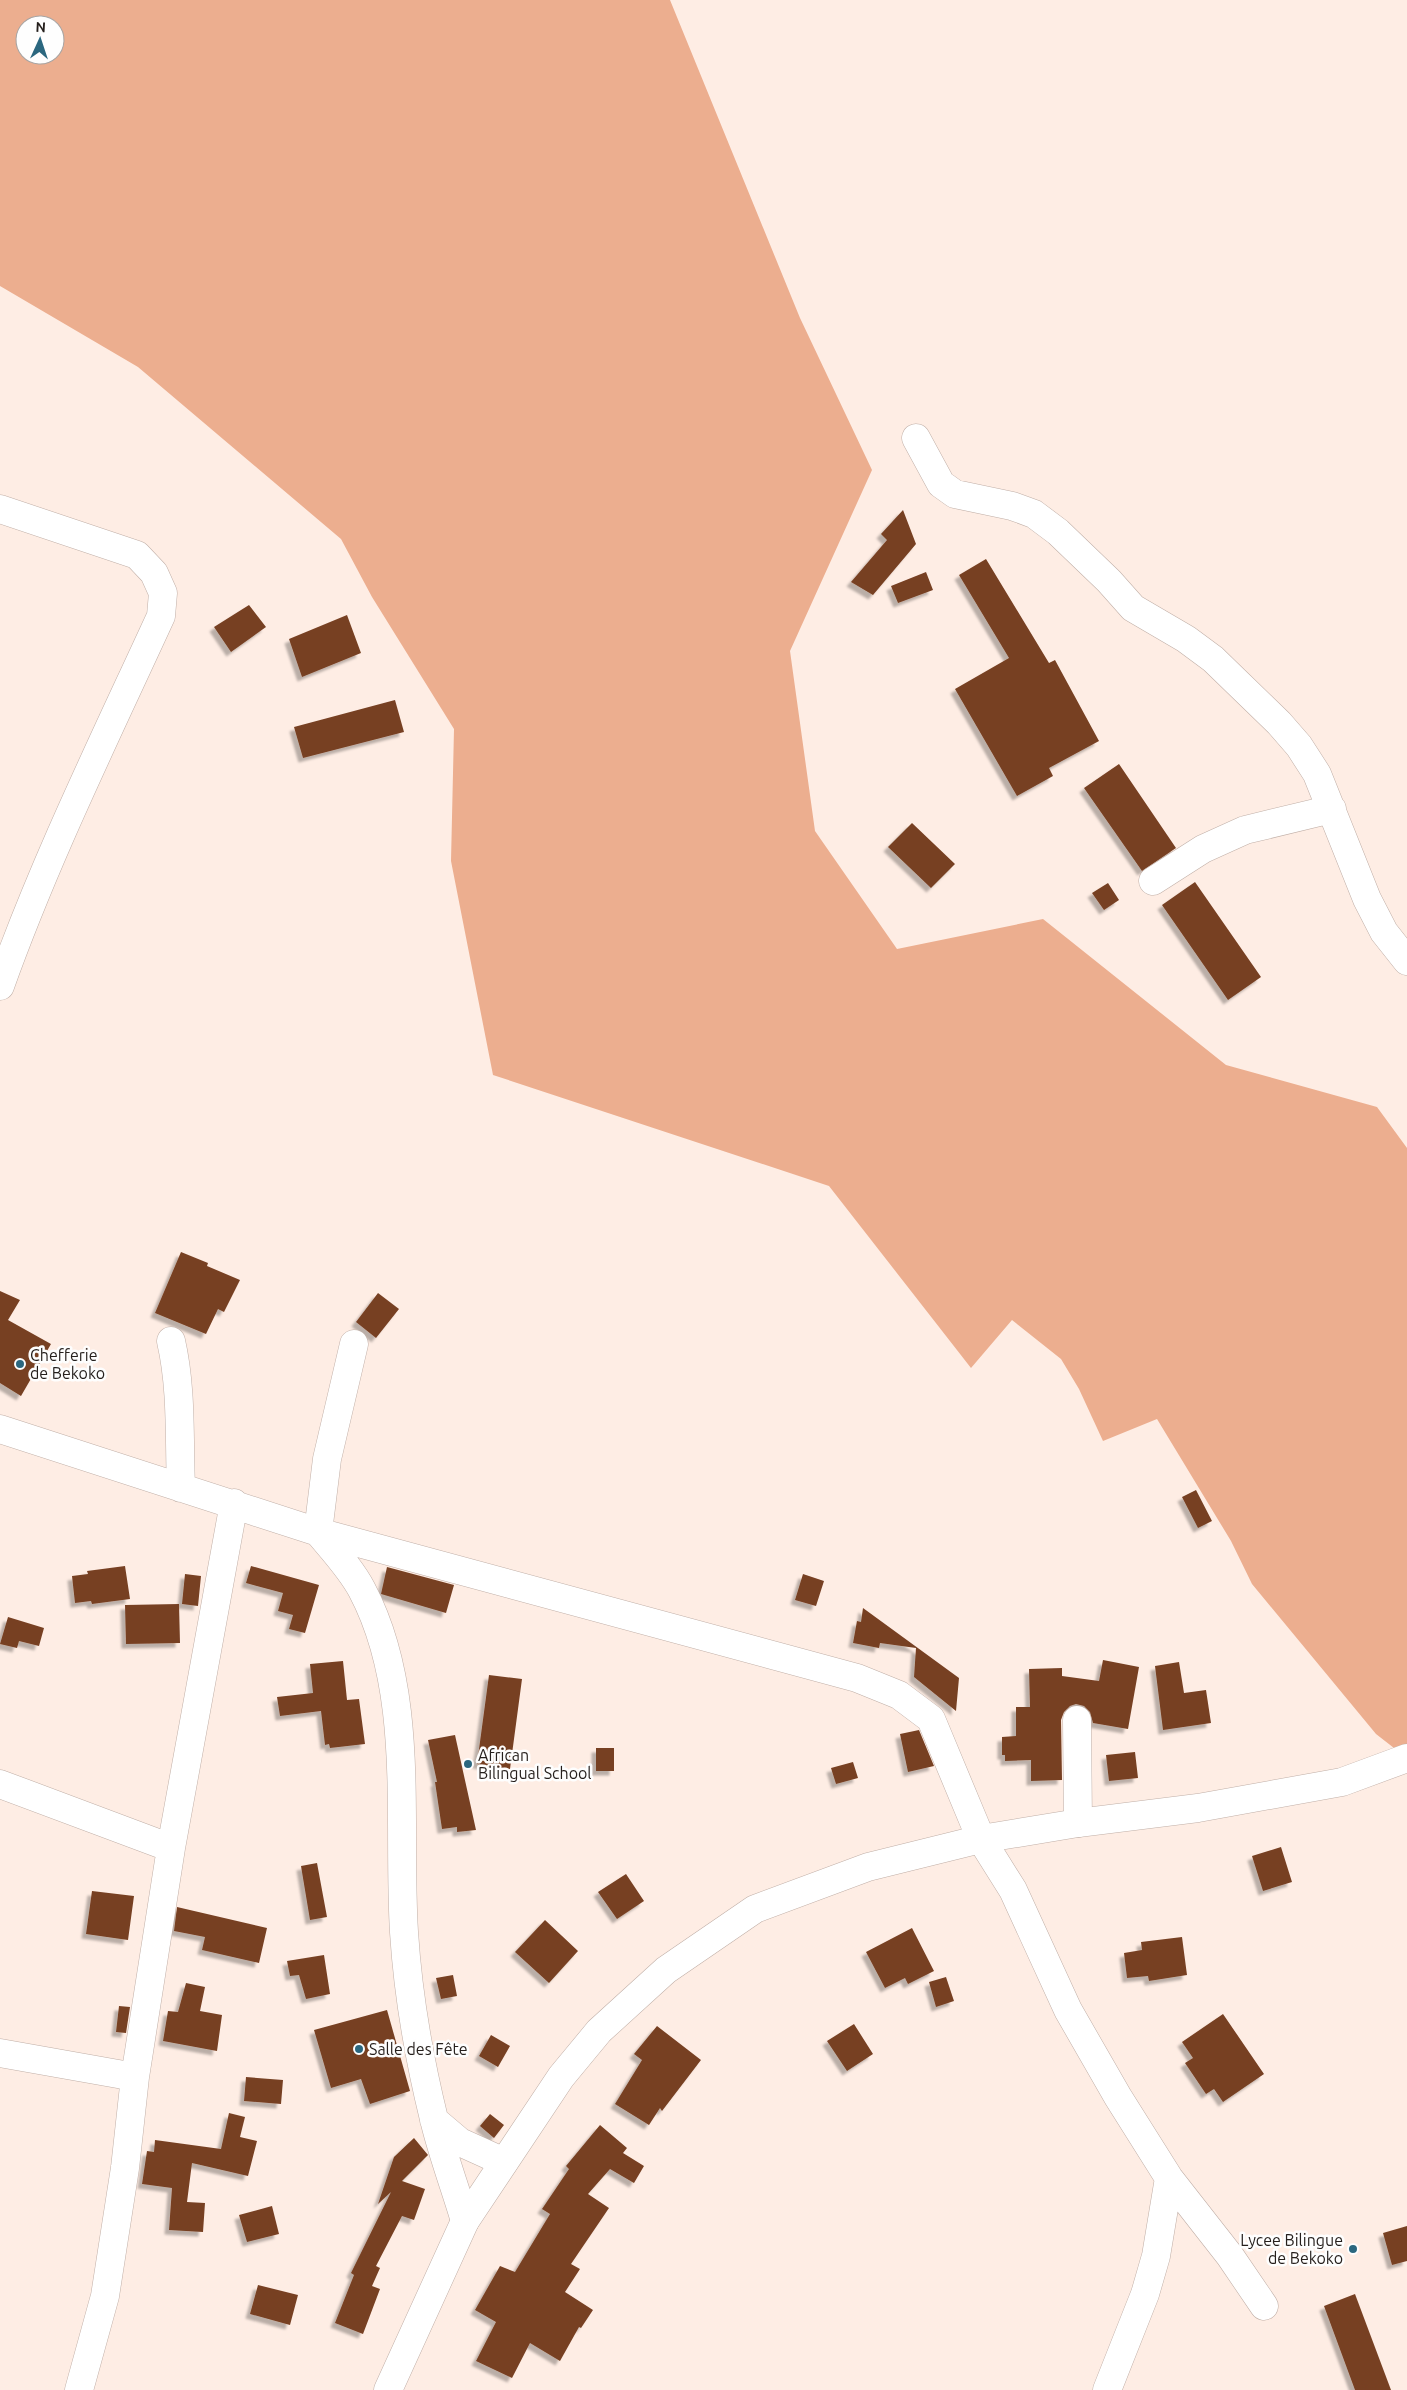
<svg xmlns="http://www.w3.org/2000/svg" width="1407" height="2390" font-family="Ubuntu,sans-serif">
	<style>
		.green { fill: #ecae8f; fill-rule: evenodd }
		.building { fill: #774023; filter: url(#shadow) }
		.lines { fill: none; stroke-linecap: round; stroke-linejoin: round }
		.minor-casing { stroke: #c0afa7; stroke-width: 29 }
		.major-casing { stroke: #c0afa7; stroke-width: 29 }
		.minor { stroke: #fff; stroke-width: 28 }
		.major { stroke: #fff; stroke-width: 28 }
		.poi-dot { fill: #2b677f; stroke: #fefefe; stroke-width: 2 }
		.labels { text-anchor: middle; dominant-baseline: central; stroke-width: 5; stroke-linejoin: round; paint-order: stroke }
		.poi-label { font-size: 16px; fill: #251f1c; stroke: #fefefe; text-anchor: start }
	</style>
	<defs>
		<filter id="shadow"><feDropShadow dx="-4.5" dy="4.5" stdDeviation="1" flood-color="#0004"/></filter>
	</defs>
	<rect width="100%" height="100%" fill="#feede4"/>
	<path class="green" d="M0,0H670L800,318L872,470L790,651L815,831L897,949L1043,919L1226,1065L1377,1107L1407,1148V1761L1403,1755L1376,1734L1252,1584L1231,1541L1157,1419L1103,1441L1079,1389L1061,1359L1012,1320L971,1368L829,1186L493,1075L451,861L454,729L372,597L341,539L138,367L0,286ZM25,25H55V55H25Z"/>
	<path class="building" d="M903,510L916,544L873,595L851,582L887,540L881,534Z
		M986,559L1049,663L1055,660L1099,741L1049,768L1053,776L1017,796L955,689L1009,658L959,575Z
		M926,572L933,590L898,603L891,586Z
		M249,605L266,627L231,652L214,627Z
		M347,615L361,653L302,677L289,639Z
		M395,700L404,732L303,758L294,727Z
		M1119,764L1176,848L1142,871L1084,788Z
		M912,823L955,864L931,888L888,847Z
		M1195,882L1261,977L1228,1000L1162,905Z
		M1108,883L1119,900L1104,910L1092,893Z
		M181,1252L208,1263L207,1266L240,1280L224,1312L218,1309L206,1334L155,1313Z
		M0,1291L20,1300L8,1320L51,1344L21,1396L0,1383Z
		M378,1293L399,1309L376,1338L356,1322Z
		M1196,1490L1212,1521L1198,1528L1182,1497Z
		M125,1566L130,1599L92,1604L91,1601L75,1603L72,1576L88,1574L87,1571Z
		M251,1566L319,1585L305,1633L289,1629L293,1615L278,1611L283,1593L246,1583Z
		M387,1567L454,1585L446,1613L381,1594Z
		M185,1574L201,1576L198,1606L182,1604Z
		M803,1574L824,1581L816,1606L795,1600Z
		M179,1604L180,1643L126,1644L125,1605Z
		M863,1608L959,1678L956,1711L914,1677L916,1648L880,1643L879,1648L853,1643L857,1621L861,1622Z
		M8,1617L44,1628L39,1646L19,1641L17,1648L0,1644Z
		M1103,1660L1139,1667L1128,1729L1093,1723L1090,1712L1084,1706L1076,1704L1070,1706L1064,1712L1061,1720L1062,1780L1031,1781V1760L1005,1761V1755H1002V1737L1016,1736V1707H1030L1029,1669L1062,1668V1676L1099,1681Z
		M343,1661L347,1700L359,1699L365,1744L330,1748L329,1744L325,1745L321,1711L280,1716L277,1697L313,1693L310,1664Z
		M1179,1662L1184,1693L1206,1690L1211,1723L1163,1730L1155,1666Z
		M489,1675L522,1679L510,1769L477,1764Z
		M919,1730L934,1766L908,1772L900,1734Z
		M455,1735L476,1830L457,1832V1827L442,1829L435,1782H437L428,1740Z
		M596,1748H614V1771H596Z
		M1135,1752L1138,1778L1109,1781L1106,1755Z
		M853,1762L858,1778L836,1784L831,1768Z
		M1281,1847L1292,1882L1263,1891L1252,1856Z
		M317,1863L327,1917L310,1920L301,1866Z
		M626,1874L644,1901L617,1919L598,1892Z
		M92,1891L134,1896L128,1940L86,1934Z
		M177,1907L267,1928L259,1963L202,1950L205,1937L174,1931Z
		M545,1920L578,1951L549,1983L515,1952Z
		M912,1928L934,1971L908,1984L905,1978L885,1988L866,1952Z
		M1182,1937L1187,1975L1149,1981L1148,1976L1127,1978L1124,1953L1142,1950L1141,1942Z
		M324,1955L330,1994L306,1999L299,1975L290,1976L287,1961Z
		M453,1975L457,1996L441,1999L436,1978Z
		M946,1977L954,2001L936,2007L929,1982Z
		M186,1983L205,1987L200,2011L222,2015L217,2051L163,2041L168,2011L178,2012Z
		M119,2006L130,2007L126,2033L116,2032Z
		M387,2010L410,2091L370,2104L361,2079L331,2088L314,2030Z
		M1223,2014L1264,2074L1223,2102L1214,2089L1206,2094L1185,2063L1193,2058L1182,2042Z
		M854,2024L873,2054L847,2071L827,2041Z
		M657,2026L701,2060L662,2111L660,2108L649,2125L615,2104L642,2060L634,2054Z
		M491,2035L510,2046L498,2067L479,2056Z
		M246,2077L283,2080L281,2104L244,2101Z
		M229,2113L245,2117L240,2137L257,2141L248,2176L192,2163L187,2202L205,2203L203,2232L169,2230L172,2188L142,2184L147,2151L154,2152L155,2140L221,2149Z
		M490,2114L504,2125L494,2138L480,2126Z
		M600,2125L627,2148L623,2153L644,2166L634,2183L610,2169L588,2194L609,2208L571,2264L580,2269L565,2292L593,2310L581,2328L579,2327L560,2361L530,2343L512,2378L476,2361L496,2322L475,2310L500,2266L515,2272L550,2214L542,2209L569,2169L566,2166Z
		M414,2138L428,2155L402,2181L425,2189L414,2220L402,2216L376,2266L380,2268L372,2286L380,2289L363,2334L335,2323L354,2275L351,2273L391,2192L378,2204L394,2157Z
		M272,2206L279,2234L247,2242L239,2215Z
		M1407,2226V2261L1392,2265L1383,2233Z
		M258,2285L298,2295L290,2325L250,2314Z
		M1355,2294L1391,2390H1355L1324,2306Z"/>
	<g class="lines">
		<defs>
			<path id="minor" d="M916,438L941,484L955,494L1012,506L1034,514L1058,532L1109,581L1133,608L1186,639L1213,659L1279,723L1299,746L1317,774L1367,899L1384,932L1407,961
				M0,509L137,555L154,573L163,593L161,616C105,738 45,860 0,986
				M1153,881L1203,849L1245,830L1332,809
				M171,1341C182,1389 179,1438 181,1488
				M354,1344L327,1459L318,1532C333,1550 351,1569 362,1590C416,1692 397,1821 404,1932C408,1995 419,2058 434,2119C442,2153 455,2187 465,2221
				M0,1429L318,1532L857,1678L899,1695L931,1719L981,1839L1013,1890L1068,2010L1118,2097L1169,2178L1230,2256L1264,2306
				M1077,1720L1078,1823
				M0,1784L171,1848L135,2077
				M171,1848L234,1503
				M0,2053L135,2077L125,2168L105,2296L79,2390
				M434,2120L460,2142L504,2162
				M1107,2390L1145,2294L1156,2256L1169,2178"/>
			<path id="major" d="M388,2390L465,2221L561,2077L599,2031L666,1970L755,1909L868,1867L981,1839L1078,1823L1198,1808L1342,1782L1407,1758"/>
		</defs>
		<use href="#minor" class="minor-casing"/>
		<use href="#major" class="major-casing"/>
		<use href="#minor" class="minor"/>
		<use href="#major" class="major"/>
	</g>
	<g class="poi-dot">
		<circle cx="20" cy="1364" r="5"/>
		<circle cx="468" cy="1764" r="5"/>
		<circle cx="359" cy="2049" r="5"/>
		<circle cx="1353" cy="2249" r="5"/>
	</g>
	<g class="labels">
		<g class="poi-label">
			<text x="30" y="1355">Chefferie<tspan x="30" dy="18">de Bekoko</tspan></text>
			<text x="478" y="1755">African<tspan x="478" dy="18">Bilingual School</tspan></text>
			<text x="369" y="2049">Salle des Fête</text>
			<text x="1343" y="2240" text-anchor="end">Lycee Bilingue<tspan x="1343" dy="18">de Bekoko</tspan></text>
		</g>
	</g>
	<g transform="translate(40 40) rotate(3)"><circle r="24" fill="#fefefe" stroke="#a7a5a4"/>
	<path d="M0-4L9 19L0 12L-9 19Z" fill="#2b677f"/>
	<text y="-8" font-size="14" font-weight="bold" text-anchor="middle" fill="#251f1c">N</text>
	</g>
</svg>
